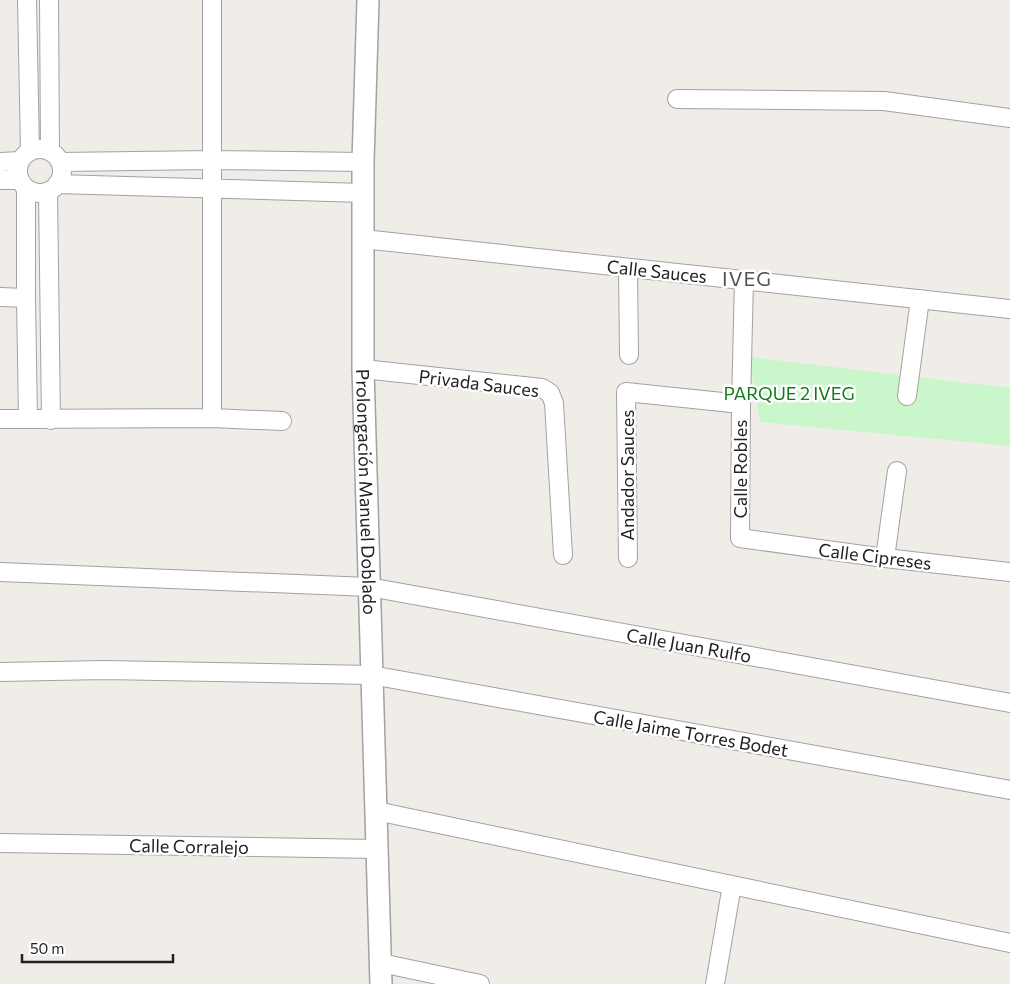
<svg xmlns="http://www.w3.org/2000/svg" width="1010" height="984" font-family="Commissioner,sans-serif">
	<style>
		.park { fill: #caf6cb }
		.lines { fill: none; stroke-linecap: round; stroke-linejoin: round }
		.minor-casing { stroke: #a2a2a2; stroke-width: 20 }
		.tertiary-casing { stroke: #a2a2a2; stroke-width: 24 }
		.minor { stroke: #fff; stroke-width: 18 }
		.tertiary { stroke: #fff; stroke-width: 21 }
		.labels { text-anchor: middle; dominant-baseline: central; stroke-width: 5; stroke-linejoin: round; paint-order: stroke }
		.street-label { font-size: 18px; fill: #212121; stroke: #fff }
		.park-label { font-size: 18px; fill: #157918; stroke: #fff }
		.quarter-label { font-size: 20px; letter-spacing: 1px; fill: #545454; stroke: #fff }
	</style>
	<rect width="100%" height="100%" fill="#f0ede8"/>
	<path class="park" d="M749,357L1010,388V446L760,422Z"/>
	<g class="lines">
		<defs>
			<path id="minor" d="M27,0L30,151
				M49,0L50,151
				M677,99L884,101L1010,118
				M18 171a22 22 0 1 1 44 0a22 22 0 1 1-44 0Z
				M0,162L20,161
				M60,162L211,160L363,162
				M0,180H19
				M57,184L363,193
				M26,189V298L28,419
				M48,192L51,420
				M363,239L1010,309
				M628,268L629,355
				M744,280L741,404L740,538L885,558L1010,572
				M0,297L26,298
				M363,369L542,388L550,393L554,403L563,555
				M907,396L920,299
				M212,418V0
				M0,419L212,418L282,421
				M628,558L626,392L741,404
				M885,558L897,471
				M0,572L369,587L1010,703
				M0,672L104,670L371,675L1010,790
				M376,811L1010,943
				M0,843L378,849
				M381,963L480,984
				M715,984L732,885"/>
			<g id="tertiary">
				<path id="s1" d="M368,0L363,162V369L381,984"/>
			</g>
		</defs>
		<use href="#minor" class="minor-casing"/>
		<use href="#tertiary" class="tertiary-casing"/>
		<use href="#minor" class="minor"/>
		<use href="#tertiary" class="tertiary"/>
	</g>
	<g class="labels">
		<g class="street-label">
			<text transform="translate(657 271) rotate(6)">Calle Sauces</text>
			<text transform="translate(479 383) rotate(7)">Privada Sauces</text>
			<text transform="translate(740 469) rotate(-90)">Calle Robles</text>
			<text transform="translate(627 475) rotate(-90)">Andador Sauces</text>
			<text stroke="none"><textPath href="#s1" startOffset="492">Prolongación Manuel Doblado</textPath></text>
			<text transform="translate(875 556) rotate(7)">Calle Cipreses</text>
			<text transform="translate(689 645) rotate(10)">Calle Juan Rulfo</text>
			<text transform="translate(691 733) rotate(10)">Calle Jaime Torres Bodet</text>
			<text transform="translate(189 846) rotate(1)">Calle Corralejo</text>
		</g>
		<g class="park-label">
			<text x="789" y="393">PARQUE 2 IVEG</text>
		</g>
		<g class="quarter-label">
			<text x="747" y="278">IVEG</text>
		</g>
	</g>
	<path d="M22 954v8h151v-8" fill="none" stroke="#212121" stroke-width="2.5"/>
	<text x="30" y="954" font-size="15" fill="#212121" stroke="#ffffff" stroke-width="4" paint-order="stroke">50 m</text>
</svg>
